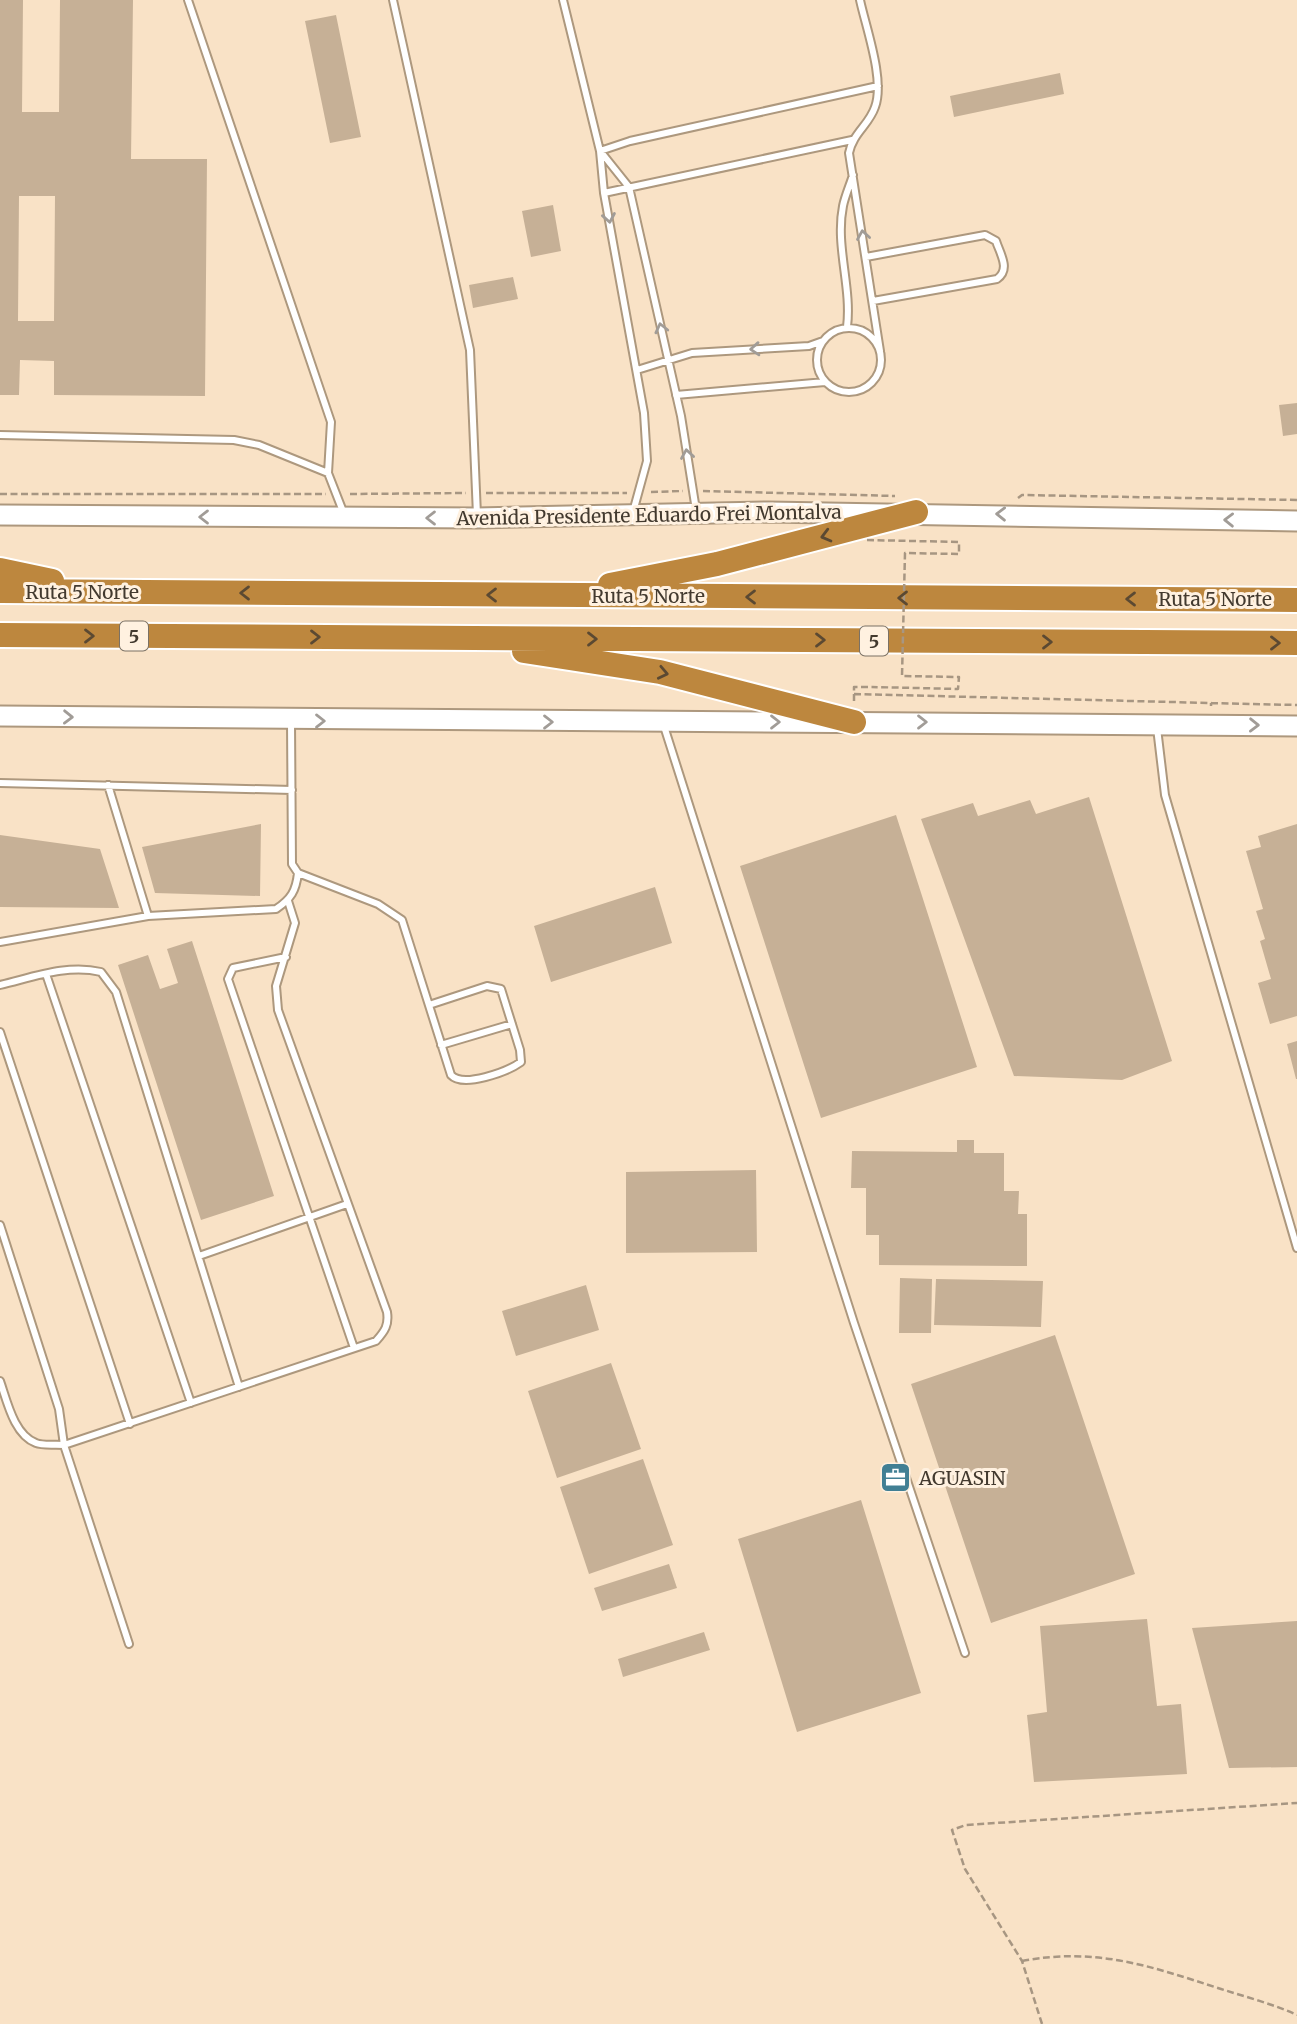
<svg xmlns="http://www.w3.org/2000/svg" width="1297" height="2024" font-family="Merriweather,serif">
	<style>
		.building { fill: #c6b096; fill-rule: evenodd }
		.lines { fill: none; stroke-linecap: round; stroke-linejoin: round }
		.lane-casing { stroke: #ad987e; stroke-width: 10 }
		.secondary-casing { stroke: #ad987e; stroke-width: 23 }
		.highway-casing { stroke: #fff; stroke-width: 28 }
		.path { stroke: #a79682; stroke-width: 2.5; stroke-dasharray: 7 3.5; stroke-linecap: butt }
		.lane { stroke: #fff; stroke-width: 6 }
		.secondary { stroke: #fff; stroke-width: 19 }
		.highway { stroke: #bd873e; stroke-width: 24 }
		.path-bridge { stroke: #a79682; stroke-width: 2.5; stroke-dasharray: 7 3.5; stroke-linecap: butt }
		.oneway { stroke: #a19c97 }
		.oneway2 { stroke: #5b4932 }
		.labels { text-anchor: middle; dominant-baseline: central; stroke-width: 6; stroke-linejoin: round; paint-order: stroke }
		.shield { fill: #fff1e0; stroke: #7b7164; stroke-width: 2 }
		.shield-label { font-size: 18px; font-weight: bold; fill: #433a2f }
		.street-label { font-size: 19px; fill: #433a2f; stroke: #fff1e0 }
		.poi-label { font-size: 19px; fill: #433a2f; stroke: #fff1e0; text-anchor: start }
	</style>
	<rect width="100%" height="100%" fill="#f9e2c6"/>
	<path class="building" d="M0,0H23L22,112H59L60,0H133L131,159H207L205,396L54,395V361L20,360L19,395H0ZM19,196H55L54,321H18Z
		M336,15L361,137L330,143L305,21Z
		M1060,73L1064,94L954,117L950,96Z
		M553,205L561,251L531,257L522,211Z
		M513,277L518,299L473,308L469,285Z
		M1297,403V434L1283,436L1279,405Z
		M1089,797L1172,1061L1122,1080L1014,1076L921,819L973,803L978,816L1030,800L1036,814Z
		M896,815L977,1067L821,1118L740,866Z
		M261,824L260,896L155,893L142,847Z
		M1297,824V1016L1270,1024L1258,983L1271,979L1260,941L1265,939L1256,911L1263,909L1246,851L1261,847L1258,836Z
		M0,835L100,849L119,908L0,907Z
		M655,887L672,943L551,982L534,926Z
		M192,941L274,1196L201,1220L118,965L148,955L160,989L178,983L167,949Z
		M1297,1041V1079H1296L1287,1044Z
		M957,1140H974V1153H1004V1191H1019L1018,1214H1027V1266L879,1265V1235H866V1188H851L852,1151L957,1152Z
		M756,1170L757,1252L626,1253V1172Z
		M900,1278L932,1279L931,1333H899Z
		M936,1279L1043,1281L1041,1327L934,1325Z
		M586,1285L599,1330L516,1356L502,1311Z
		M1055,1335L1135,1574L991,1623L911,1384Z
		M611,1363L641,1449L557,1478L528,1391Z
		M643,1459L673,1545L589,1574L560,1487Z
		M861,1500L921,1693L797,1732L738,1539Z
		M669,1564L677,1588L602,1611L594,1588Z
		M1147,1619L1157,1706L1181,1704L1187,1774L1034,1782L1027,1715L1047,1712L1040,1626Z
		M1297,1621V1767L1229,1768L1192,1628Z
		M704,1632L710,1650L623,1677L618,1659Z"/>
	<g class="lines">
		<defs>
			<path id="lane" d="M188,0L331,422L328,473L344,514
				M393,0L470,350L477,515
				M563,0L600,151L604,193L644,413L647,461L633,512
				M860,0C866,28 885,80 875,107C869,125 853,133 849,153L880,351
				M600,151L630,141L878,86
				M601,152L629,187L681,416L696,510
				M604,193L852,140
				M866,257L985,235L996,241C1000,254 1011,269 997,279L873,301
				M847,327C852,287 835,246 843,206C845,196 850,185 853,175
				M817 360a32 32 0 1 1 64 0a32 32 0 1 1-64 0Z
				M637,370L692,353L809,346L823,341
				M676,395L825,382
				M0,435L234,440L259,445L328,473
				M291,722L292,864L298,873L378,904L402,920L451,1075C463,1088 507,1072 521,1062L520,1050L501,989L487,986L429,1005
				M663,723L854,1323L965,1653
				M1157,728L1165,795L1297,1248
				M0,783L292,790
				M108,785L148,916
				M0,942L148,916L276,909C291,899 296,891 298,873
				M286,957L233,968L228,979L354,1348
				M46,974L191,1403
				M0,985C34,977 67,964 101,972L116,992L239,1387
				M0,1032L130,1424
				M441,1045L512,1024
				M0,1225L59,1409L64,1445L376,1341C385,1331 389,1325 387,1312L278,1010L276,986L295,923L288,901
				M199,1256L347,1204
				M0,1381C7,1401 14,1435 36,1443C43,1446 55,1444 64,1445L129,1644"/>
			<path id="secondary" d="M0,515L477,518L768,512L1297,521
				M0,716L1297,726"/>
			<path id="highway" d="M0,570L52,581
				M610,585L717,564L916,512
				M0,591L1297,600
				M0,635L1297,643
				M524,651L660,672L854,722"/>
		</defs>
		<use href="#lane" class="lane-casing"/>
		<use href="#secondary" class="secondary-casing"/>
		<use href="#highway" class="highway-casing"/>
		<path class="path" d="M703,491L895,496
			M651,492L683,491
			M486,493H627
			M0,494H326
			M350,494L466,493
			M1018,498L1022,495L1297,500
			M854,694L1211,703V706
			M854,701V687H872
			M1211,703L1297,705
			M1022,1961C1097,1947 1150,1966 1221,1989C1246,1997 1273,2004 1297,2015
			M1042,2024L1022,1961L965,1869L952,1830L966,1825L1297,1803"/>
		<use href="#lane" class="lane"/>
		<use href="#secondary" class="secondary"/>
		<use href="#highway" class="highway"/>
		<path class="path-bridge" d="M867,540L959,542V554L905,553L902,676L959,677L958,689L872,687"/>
	</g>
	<defs><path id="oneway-chevron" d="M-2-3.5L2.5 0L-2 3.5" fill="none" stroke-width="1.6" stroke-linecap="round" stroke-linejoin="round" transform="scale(1.75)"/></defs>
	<g class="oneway">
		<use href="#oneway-chevron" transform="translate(609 218) rotate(80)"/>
		<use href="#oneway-chevron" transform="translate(863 235) rotate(-99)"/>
		<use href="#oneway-chevron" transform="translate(661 328) rotate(-103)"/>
		<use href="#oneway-chevron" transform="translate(755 349) rotate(176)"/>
		<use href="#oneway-chevron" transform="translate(687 454) rotate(-99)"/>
		<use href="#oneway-chevron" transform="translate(1001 514) rotate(-179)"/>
		<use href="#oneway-chevron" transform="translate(204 517) rotate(-180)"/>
		<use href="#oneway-chevron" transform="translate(431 518) rotate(180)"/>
		<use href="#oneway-chevron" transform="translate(1229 520) rotate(-179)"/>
		<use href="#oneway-chevron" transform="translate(68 717) rotate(1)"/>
		<use href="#oneway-chevron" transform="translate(320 721)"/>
		<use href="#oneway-chevron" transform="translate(548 722)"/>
		<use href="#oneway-chevron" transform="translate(775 722)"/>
		<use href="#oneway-chevron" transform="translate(922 722)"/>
		<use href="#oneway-chevron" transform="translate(1254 725) rotate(1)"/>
	</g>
	<g class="oneway2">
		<use href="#oneway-chevron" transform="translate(826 536) rotate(165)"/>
		<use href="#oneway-chevron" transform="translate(245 593) rotate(-180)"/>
		<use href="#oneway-chevron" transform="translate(492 595) rotate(-180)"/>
		<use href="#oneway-chevron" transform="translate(751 597) rotate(-180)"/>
		<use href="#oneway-chevron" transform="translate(903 598) rotate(-180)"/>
		<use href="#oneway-chevron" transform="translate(1131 599) rotate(-180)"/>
		<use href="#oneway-chevron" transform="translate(89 636)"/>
		<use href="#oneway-chevron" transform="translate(315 637)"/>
		<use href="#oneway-chevron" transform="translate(592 639)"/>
		<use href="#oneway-chevron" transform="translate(820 640)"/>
		<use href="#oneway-chevron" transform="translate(1047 642)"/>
		<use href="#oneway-chevron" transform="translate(1275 643)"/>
		<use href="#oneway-chevron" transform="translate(663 673) rotate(12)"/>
	</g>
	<defs>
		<symbol id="office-square" viewBox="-11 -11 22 22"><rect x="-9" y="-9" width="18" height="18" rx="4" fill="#417f94" stroke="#fff1e0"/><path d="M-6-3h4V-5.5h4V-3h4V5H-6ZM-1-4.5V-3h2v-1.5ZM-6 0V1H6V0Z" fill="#fff"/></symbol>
	</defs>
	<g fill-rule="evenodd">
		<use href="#office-square" x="878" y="1460" width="35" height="35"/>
	</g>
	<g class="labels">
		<g class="shield">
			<rect x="120" y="621.5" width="28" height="29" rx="5"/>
			<rect x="860" y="626.5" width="28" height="29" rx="5"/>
		</g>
		<g class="shield-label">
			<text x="134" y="636">5</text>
			<text x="874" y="641">5</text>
		</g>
		<g class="street-label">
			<text transform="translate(649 515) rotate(-1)">Avenida Presidente Eduardo Frei Montalva</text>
			<text x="82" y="592">Ruta 5 Norte</text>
			<text x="648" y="596">Ruta 5 Norte</text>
			<text x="1215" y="599">Ruta 5 Norte</text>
		</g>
		<g class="poi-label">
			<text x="919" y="1478">AGUASIN</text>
		</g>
	</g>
</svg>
